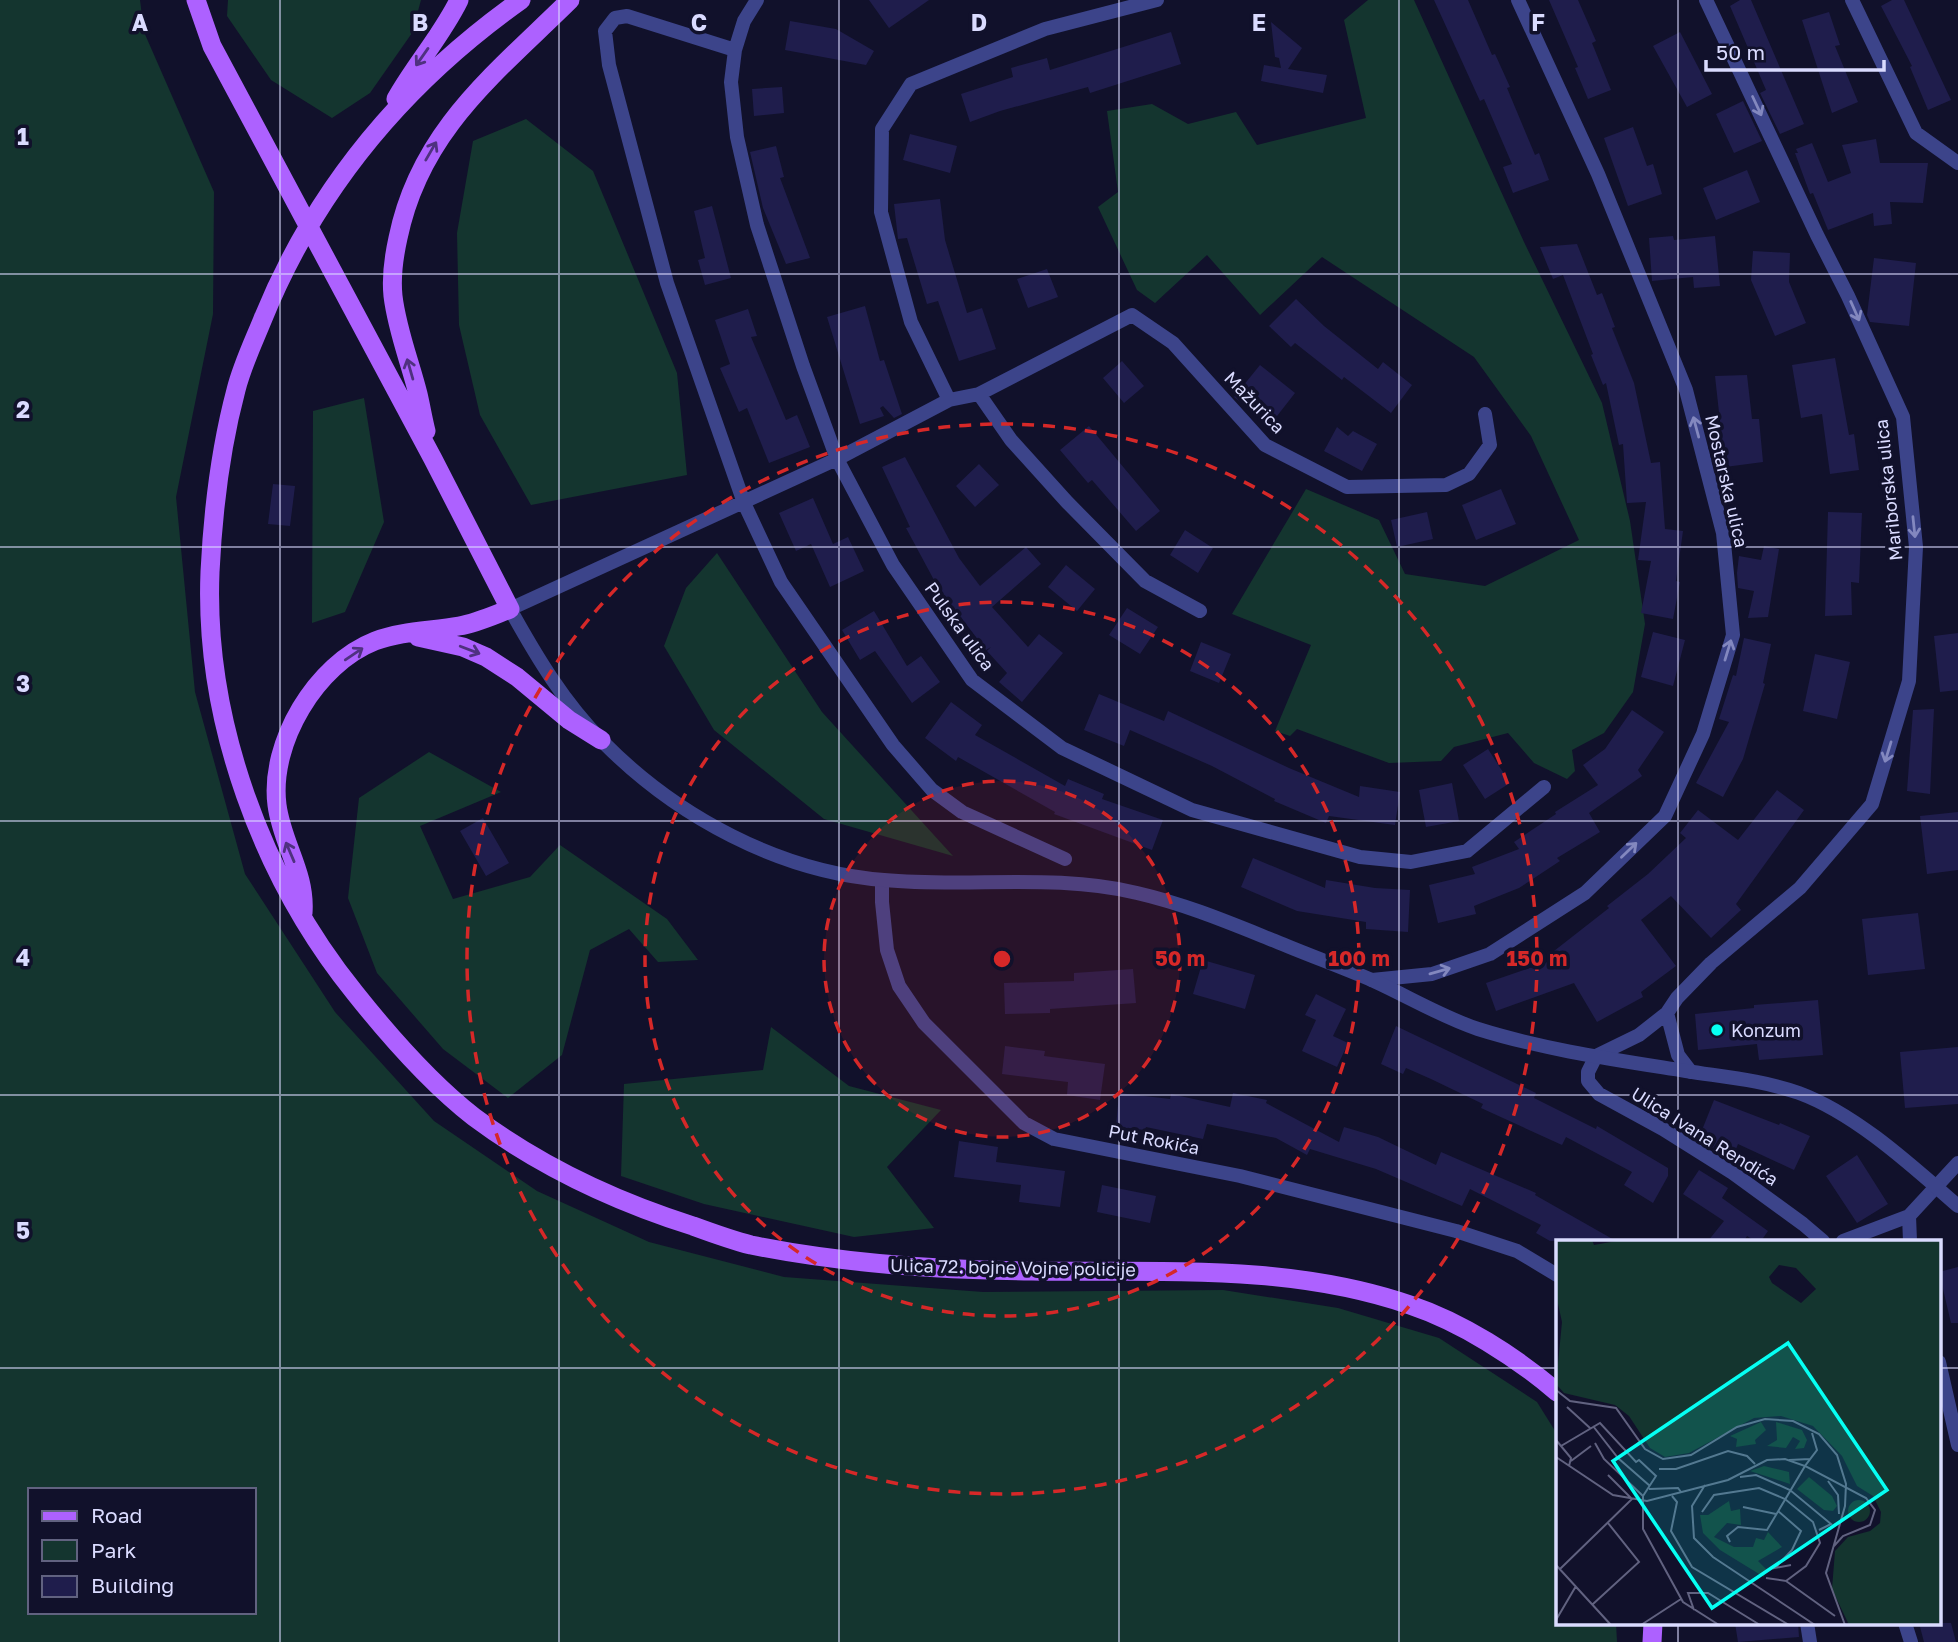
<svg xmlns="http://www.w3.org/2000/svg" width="1958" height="1642" font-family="'Golos Text',sans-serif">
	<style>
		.green { fill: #14352f; fill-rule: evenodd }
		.building { fill: #1f1d4c }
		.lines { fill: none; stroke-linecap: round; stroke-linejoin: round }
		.minor { stroke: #3c448a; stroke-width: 14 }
		.tertiary { stroke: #3c448a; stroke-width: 14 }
		.primary { stroke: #ad61ff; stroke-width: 19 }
		.oneway { stroke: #4f3180 }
		.oneway2 { stroke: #8388bf }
		.grid { fill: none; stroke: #dadbff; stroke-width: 2; stroke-opacity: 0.55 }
		.ring { fill: none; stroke: #d62828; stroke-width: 3.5; stroke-dasharray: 12 9 }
		.poi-dot { fill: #06fff3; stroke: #11112b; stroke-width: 2.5 }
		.labels { text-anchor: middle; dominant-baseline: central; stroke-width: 7; stroke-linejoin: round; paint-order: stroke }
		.street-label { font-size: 18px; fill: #dadbff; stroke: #11112b }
		.poi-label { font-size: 18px; fill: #dadbff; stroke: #11112b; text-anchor: start }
		.inset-road { fill: none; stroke: #616280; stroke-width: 2 }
		.view { fill: #06fff3; fill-opacity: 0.15; stroke: #06fff3; stroke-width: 3.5 }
		.inset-edge { fill: none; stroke: #dadbff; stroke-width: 3.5 }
		.grid-label { font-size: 23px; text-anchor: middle; font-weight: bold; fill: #dadbff; stroke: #11112b; stroke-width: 7; stroke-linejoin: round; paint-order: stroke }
		.centre { fill: #d62828; stroke: #11112b; stroke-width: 3.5 }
		.ring-label { font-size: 21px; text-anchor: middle; font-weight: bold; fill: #d62828; stroke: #11112b; stroke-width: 7; stroke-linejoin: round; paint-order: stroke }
	</style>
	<rect width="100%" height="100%" fill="#11112b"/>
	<path class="green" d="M0,0H140L144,32L214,192L213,314L176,497L195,692L245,874L335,1012L434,1121L537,1191L649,1242L784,1277L983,1292L1223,1290L1338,1308L1439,1338L1537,1402L1557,1434V1623H1616L1617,1642H0ZM30,1490H254V1612H30Z
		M228,0H421L412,33L370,93L332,118L271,80L227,16Z
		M1368,0H1414L1524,242L1602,403L1630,521L1645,624L1633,692L1604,733L1572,750L1575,771L1567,779L1534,763L1508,733L1454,747L1441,761L1389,763L1297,729L1290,736L1275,731L1311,645L1232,614L1306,489L1379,520L1405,574L1485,586L1579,540L1531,436L1474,357L1322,257L1260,315L1207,255L1155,303L1137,290L1098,207L1118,192L1107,111L1152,104L1188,124L1236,112L1257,145L1366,118L1344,20Z
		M526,119L593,171L677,373L687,475L531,505L480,415L459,325L457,233L473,141Z
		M364,398L384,522L345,612L312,623L313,411Z
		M717,553L822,712L953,856L824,819L714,730L664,646L686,588Z
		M429,752L501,792L420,826L453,899L530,877L560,845L667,919L698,960L658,962L629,929L590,950L562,1055L508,1098L443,1049L377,973L348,898L359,798Z
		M771,1027L849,1086L941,1110L887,1167L934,1228L854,1237L704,1204L621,1176L624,1084L763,1070Z"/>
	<path class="building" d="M869,0H929L889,28Z
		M1434,0H1468L1492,55L1495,54L1510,87L1507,88L1535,155L1539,153L1549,180L1513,193L1503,167L1512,164L1484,99L1480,101Z
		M1549,0H1578L1596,41L1592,43L1611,90L1588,99L1575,68L1578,67Z
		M1740,0H1751L1804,124L1780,134L1760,93L1766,90L1730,6Z
		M1892,0H1904L1951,100L1928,110L1910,67L1912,66L1881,6Z
		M1829,12L1840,45L1835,46L1858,102L1832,113L1802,20Z
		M790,21L836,29L874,51L866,65L785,50Z
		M1271,22L1302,48L1288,69L1327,75L1323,93L1261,81L1264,65L1281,68L1279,58L1275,57Z
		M1171,32L1181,64L1090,93L1088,87L1000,111L970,122L961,94L1013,77L1011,68L1047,58L1050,70Z
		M1680,32L1712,94L1687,107L1653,46Z
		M782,87L784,113L754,116L752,89Z
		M1743,101L1762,141L1734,153L1716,114Z
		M1633,127L1647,166L1653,164L1662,194L1628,206L1604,138Z
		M910,134L957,146L950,173L903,160Z
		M1876,139L1880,163H1928L1923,203L1890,202L1892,224L1874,226L1873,213L1828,230L1813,193L1810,194L1795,153H1798L1796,149L1812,143L1828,182L1851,173L1842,145Z
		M776,146L784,177L780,178L810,258L786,264L763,208L750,152Z
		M1747,170L1760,202L1716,220L1703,188Z
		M940,199L945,240L967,313L982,308L996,349L959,361L938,301L927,304L907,238L898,239L894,204Z
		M712,206L731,278L705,285L698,260L705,258L694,211Z
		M1673,236L1674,240L1715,236L1720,286L1694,288L1693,277L1652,281L1649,238Z
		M1577,244L1597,295L1602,293L1615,327L1612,328L1634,383L1651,463L1660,462L1665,529L1683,531L1676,581L1680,582L1673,619L1641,613L1651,561L1638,560L1646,502L1627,503L1623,444L1619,445L1606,383L1603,385L1591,355L1593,354L1563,275L1553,279L1540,247Z
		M1753,251L1790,253L1789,282L1806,323L1775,336L1751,280Z
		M1874,258L1916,263L1909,326L1870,322L1867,315Z
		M1047,269L1058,297L1028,308L1017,279Z
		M1296,299L1324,326L1378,369L1383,362L1412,385L1391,413L1344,377L1342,380L1295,343L1291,347L1269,326Z
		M865,306L880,361L884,360L902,414L894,418L883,406L880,408L884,416L860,424L827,317Z
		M748,309L757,336L751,337L786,420L797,415L810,447L769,463L747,408L739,412L720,368L730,364L715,320Z
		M1835,358L1849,435L1854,434L1859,470L1830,474L1822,414L1801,418L1792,365Z
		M1122,361L1144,386L1124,403L1103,378Z
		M1260,365L1295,393L1270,425L1234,397Z
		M1747,375L1752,419H1759L1763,462L1725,467L1715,376Z
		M1089,426L1160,511L1136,531L1092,480L1088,483L1060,450Z
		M1337,427L1348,436L1353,431L1377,444L1362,471L1324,451Z
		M905,457L959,558L980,586L1026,547L1041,564L992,607L1028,647L1039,634L1063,653L1022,702L999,682L1007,673L987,651L991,647L986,650L933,581L934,580L906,528L910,527L882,467Z
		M979,464L999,485L975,507L956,486Z
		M273,484L295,486L290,526L268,524Z
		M1501,489L1516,524L1476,540L1462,505Z
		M813,498L833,544L848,537L864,571L830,587L811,544L796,551L779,513Z
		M1427,512L1433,539L1397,547L1391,520Z
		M1828,512L1862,513L1859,583L1851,582L1852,615L1825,616Z
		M1185,530L1213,548L1198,573L1170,555Z
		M1764,546L1779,549L1768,617L1748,618L1754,591L1738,588L1737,573L1739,556L1761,560Z
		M1066,565L1095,589L1077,611L1048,587Z
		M1127,608L1158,627L1140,654L1109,635Z
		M874,611L907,666L921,656L940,682L912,703L875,651L860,660L842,630Z
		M1653,632L1685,640L1673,686L1641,677Z
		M1958,633V690L1940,692L1934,636Z
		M1744,638L1771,644L1763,683L1765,684L1743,759L1723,797L1696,783L1729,722L1719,719L1733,675L1736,676Z
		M1201,642L1231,654L1219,683L1190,671Z
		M1815,654L1850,662L1837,719L1803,711Z
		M1099,694L1164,721L1168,711L1289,768L1359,797L1360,786L1400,792L1395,825L1329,816L1326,823L1274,801L1275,799L1212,766L1130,730L1124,746L1084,730Z
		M951,702L982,725L975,735L1065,786L1068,779L1104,794L1102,799L1163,820L1152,850L1054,814L1055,812L958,757L956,761L925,738Z
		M1934,709L1930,794L1907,791L1913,710Z
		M1632,710L1664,732L1638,770L1642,776L1589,813L1600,832L1557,858L1560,861L1519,888L1474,906L1476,914L1438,923L1429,885L1475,874L1472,867L1519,849L1514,842L1556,814L1555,812L1598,785L1583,765L1605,749Z
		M1488,749L1510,783L1485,799L1463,765Z
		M1452,783L1459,821L1426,827L1419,790Z
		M1777,790L1804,810L1736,904L1741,910L1711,938L1671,896L1641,920L1676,966L1641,992L1643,997L1597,1022L1574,983L1496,1011L1486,983L1559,958L1554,951L1609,908L1607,906L1648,874L1686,838L1680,833L1698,810L1738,840Z
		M1958,812V870L1927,874L1920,816Z
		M483,818L509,863L486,876L460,831Z
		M1253,858L1325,888L1326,880L1375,888L1410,890L1408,932L1366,929V922L1297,911L1241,887Z
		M1918,913L1925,969L1868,975L1862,919Z
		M1203,960L1255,975L1245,1009L1193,994Z
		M1133,969L1136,1003L1050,1009V1013L1005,1014L1004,983L1074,981V973Z
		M1316,994L1346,1009L1333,1036L1348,1043L1337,1067L1302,1051L1316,1020L1305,1015Z
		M1818,1000L1823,1055L1759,1060L1757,1044L1698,1050L1695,1014L1754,1008V1005Z
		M1396,1026L1536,1093L1534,1098L1596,1129L1597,1126L1668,1168V1176L1653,1203L1624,1185L1632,1172L1566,1137L1562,1145L1481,1108L1483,1104L1431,1079L1406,1068L1403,1074L1381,1064Z
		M1005,1046L1045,1051L1044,1056L1105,1064L1100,1100L1067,1095L1068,1082L1002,1074Z
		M1958,1047V1104L1905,1108L1900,1052Z
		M1119,1093L1170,1099L1171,1094L1230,1107L1233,1093L1267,1100L1266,1103L1339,1142L1344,1127L1378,1137L1436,1165L1441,1152L1536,1193L1535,1195L1616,1241H1550L1536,1233L1541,1225L1470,1189L1462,1206L1376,1169L1310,1149L1307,1155L1276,1138L1207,1124L1203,1139L1146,1127L1145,1130L1116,1127Z
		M1714,1100L1779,1125L1780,1123L1810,1136L1794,1170L1738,1144L1736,1149L1720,1143L1717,1150L1698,1140Z
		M959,1141L998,1147L996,1162L1065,1171L1060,1207L1019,1202L1021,1185L954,1177Z
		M1857,1155L1888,1204L1857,1223L1826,1176Z
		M1699,1170L1728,1188L1722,1198L1768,1231L1761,1241H1755L1747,1236L1744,1241H1708L1724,1221L1683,1194Z
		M1102,1185L1156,1196L1150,1223L1097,1212Z
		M1958,1267V1323H1951L1939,1272Z
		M1735,1623H1798L1799,1637L1738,1642Z
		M1919,1623H1951L1956,1642H1924Z"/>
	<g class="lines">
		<path class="minor" d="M757,0L744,21L735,50L731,82L737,137L757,225L803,366L837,459L893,565L972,680L1062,748L1192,810L1360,857L1411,862L1467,851L1544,787
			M1852,0L1916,133L1958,163
			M735,50L627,16L615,18L605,31L609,65L667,283L744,503L781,582L893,745L932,790L962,812L1065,859
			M979,394L1011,440L1067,502L1145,581L1200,611
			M949,400L911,322L881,212L882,129L911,84L1045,29L1157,0
			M510,609L837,459L949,400L979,394L1132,315L1173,343L1265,445L1347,487L1446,485L1469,474L1490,445L1485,414
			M882,880V902L887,950L899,986L924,1023L1024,1123L1054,1139L1240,1176L1456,1231L1517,1251L1557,1275
			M1372,980L1432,974L1490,954L1585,893L1665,816L1703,734L1733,635L1723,533L1686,390L1598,174L1518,0
			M1667,1013L1639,1035L1596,1056L1588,1072V1081L1599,1094L1663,1129L1733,1173L1803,1224L1823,1241
			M1691,1072L1678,1055L1667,1013L1677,998L1711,963L1800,888L1872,804L1909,681L1916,547L1903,417L1848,296L1817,235L1706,0
			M1909,1216L1910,1241
			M1843,1241L1909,1216L1958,1163
			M1939,1362L1958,1445
			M1807,1623L1810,1642
			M1905,1623L1911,1642"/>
		<path class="tertiary" d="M510,609C536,656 564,703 603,742C676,816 779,872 884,880C967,888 1054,873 1137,893C1185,904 1230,923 1275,941C1308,955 1342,967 1374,981C1409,997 1442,1017 1478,1029C1545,1050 1617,1060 1686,1071C1724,1077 1762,1080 1799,1093C1856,1114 1912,1166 1958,1206"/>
		<path class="primary" d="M196,0L212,46L433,459L510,609C494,615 477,623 459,626C432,631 401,631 375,641C316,664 269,743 277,805C282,844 306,873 303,913
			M521,0C404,83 316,187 262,321C253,343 242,366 236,390C220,450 213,510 210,572C204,720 262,878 355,993C390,1037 429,1082 474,1117C541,1167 614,1201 693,1226C712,1233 731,1240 751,1245C844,1264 938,1270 1032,1271C1159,1273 1288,1263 1410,1305C1461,1322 1516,1357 1557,1392
			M396,99C415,65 442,35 459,0
			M426,431C423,419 421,407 418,394C410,362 397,330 393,296C391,277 394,256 398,238C420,130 496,73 570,0
			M418,637L463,647L486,657L517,677L569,720L601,740
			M1652,1642L1653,1623"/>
	</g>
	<defs><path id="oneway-shaft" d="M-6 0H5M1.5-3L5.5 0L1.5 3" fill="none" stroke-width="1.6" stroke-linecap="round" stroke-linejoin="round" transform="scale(1.75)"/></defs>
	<g class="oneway">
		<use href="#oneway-shaft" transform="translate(422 57) rotate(125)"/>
		<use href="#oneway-shaft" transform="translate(431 151) rotate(-60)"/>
		<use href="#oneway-shaft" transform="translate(410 369) rotate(-106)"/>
		<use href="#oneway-shaft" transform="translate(470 650) rotate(21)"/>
		<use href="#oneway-shaft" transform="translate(354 654) rotate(-34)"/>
		<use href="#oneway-shaft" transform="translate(290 852) rotate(-113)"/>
	</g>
	<g class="oneway2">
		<use href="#oneway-shaft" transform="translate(1757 106) rotate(65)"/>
		<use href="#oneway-shaft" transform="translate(1855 311) rotate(66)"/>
		<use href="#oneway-shaft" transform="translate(1696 427) rotate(-105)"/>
		<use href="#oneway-shaft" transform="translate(1914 527) rotate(84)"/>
		<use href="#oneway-shaft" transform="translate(1728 650) rotate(-73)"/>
		<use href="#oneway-shaft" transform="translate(1888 752) rotate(107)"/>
		<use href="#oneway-shaft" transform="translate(1629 850) rotate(-44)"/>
		<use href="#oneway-shaft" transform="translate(1440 971) rotate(-16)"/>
	</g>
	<path class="grid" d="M280,0V1642M559,0V1642M839,0V1642M1119,0V1642M1399,0V1642M1678,0V1241M0,274H1958M0,547H1958M0,821H1958M0,1095H1958M0,1368H1557M1939,1368H1958M1678,1623V1642"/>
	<circle cx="1002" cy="959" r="178" fill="#d62828" fill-opacity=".12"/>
	<g class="ring">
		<circle cx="1002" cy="959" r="178"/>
		<circle cx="1002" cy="959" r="357"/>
		<circle cx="1002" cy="959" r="535"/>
	</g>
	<circle class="poi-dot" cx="1717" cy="1030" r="7"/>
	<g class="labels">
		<g class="street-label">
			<text transform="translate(1255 402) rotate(46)">Mažurica</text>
			<text transform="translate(1727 481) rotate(77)">Mostarska ulica</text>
			<text transform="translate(1888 490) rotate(-96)">Mariborska ulica</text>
			<text transform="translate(960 626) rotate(54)">Pulska ulica</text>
			<text transform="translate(1705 1136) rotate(32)">Ulica Ivana Rendića</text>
			<text transform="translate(1154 1139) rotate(11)">Put Rokića</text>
			<text transform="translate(1013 1267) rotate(1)">Ulica 72. bojne Vojne policije</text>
		</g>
		<g class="poi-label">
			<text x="1731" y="1030">Konzum</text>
		</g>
	</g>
	<g transform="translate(1556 1240)">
		<rect width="385" height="385" fill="#11112b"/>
		<path d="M0,0H36L38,5L66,0H385V385H293L276,349L279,311L292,297L314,291L324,283L325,272L317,256L301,246L286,216L257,186L225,176L198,178L133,213L109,217L94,208L73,176L59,165L8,153L0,144L6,82L0,55ZM223,25L240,28L260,49L245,63L216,43L213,37ZM205,182L210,190L199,200L200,204L180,207L181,199L174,196ZM220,182L246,190L251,200L248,208L239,209L244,201L237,197L230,208L211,206L221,200ZM208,226L233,232L234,244L194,231ZM253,237L276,256L281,266L277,271L268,270L241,249ZM292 271a11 11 0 1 1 22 0a11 11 0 1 1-22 0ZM173,261L175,271L184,269L185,285L171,283L158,297L178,307H197L200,298L208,300L212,292L226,307L202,321L210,329L208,337L164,310L147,293L144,275H152Z" fill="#14352f" fill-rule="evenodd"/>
		<path class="inset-road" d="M0,64V106M0,150L14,161L60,168L89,209L107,219L135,215L181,187L209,179L237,181L263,194L281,215L290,244L289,266L270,333L289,385M11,167L34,188M37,186L62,218L94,246M256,193L261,210L249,226L310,258L319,270L314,285L287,296L278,306M0,200L15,218L13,226M39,203L48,219L87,256M5,206L44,183L80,222L83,220L100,236L87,256V289L127,362L163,385M0,217L57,255L91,261L172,240L211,220L229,219L249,226L211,290L182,287L171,296L174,302M233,220L254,219M15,221L35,206M103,229H120L172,211L191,216L199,224M184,237L200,235L234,250L275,284L263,290M272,241L282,255L283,274M149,245L136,266L138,298L157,317L259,385M93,249L122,248L125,252M116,256L121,262L115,291L136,327L233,385M187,267L220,274M222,271L245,291L236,310L219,328L235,325M146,272L158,255L203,248L229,259L257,282L264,303L250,326L230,341L210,338M0,325L55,385M4,329L76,259L52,235M230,341L279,376M37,364L83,322L52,283M138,370L132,353H152L204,385M0,380L20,346M85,385L125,359"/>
		<path class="view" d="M232,103L331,250L156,368L57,221Z"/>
		<rect width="385" height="385" class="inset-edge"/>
	</g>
	<g class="grid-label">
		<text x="140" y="31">A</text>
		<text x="420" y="31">B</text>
		<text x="699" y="31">C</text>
		<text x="979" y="31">D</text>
		<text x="1259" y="31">E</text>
		<text x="1538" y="31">F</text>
		<text x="23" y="145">1</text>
		<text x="23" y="418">2</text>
		<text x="23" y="692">3</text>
		<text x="23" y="966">4</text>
		<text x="23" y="1239">5</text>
	</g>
	<circle cx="1002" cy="959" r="10" class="centre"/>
	<g class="ring-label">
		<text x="1180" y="966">50 m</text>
		<text x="1359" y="966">100 m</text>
		<text x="1537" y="966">150 m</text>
	</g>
	<rect x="28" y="1488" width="228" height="126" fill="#11112b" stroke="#616280" stroke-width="2"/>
	<rect x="42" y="1511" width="35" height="10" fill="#ad61ff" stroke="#616280" stroke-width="2"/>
	<text x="91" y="1523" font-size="21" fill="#dadbff">Road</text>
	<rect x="42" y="1540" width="35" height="21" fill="#14352f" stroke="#616280" stroke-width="2"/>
	<text x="91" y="1558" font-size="21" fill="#dadbff">Park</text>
	<rect x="42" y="1576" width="35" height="21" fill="#1f1d4c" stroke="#616280" stroke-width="2"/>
	<text x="91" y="1593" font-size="21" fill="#dadbff">Building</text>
	<path d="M1706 60v10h178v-10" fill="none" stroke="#dadbff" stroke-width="3.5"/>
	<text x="1716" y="60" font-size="21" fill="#dadbff" stroke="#11112b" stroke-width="5" paint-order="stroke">50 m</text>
</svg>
